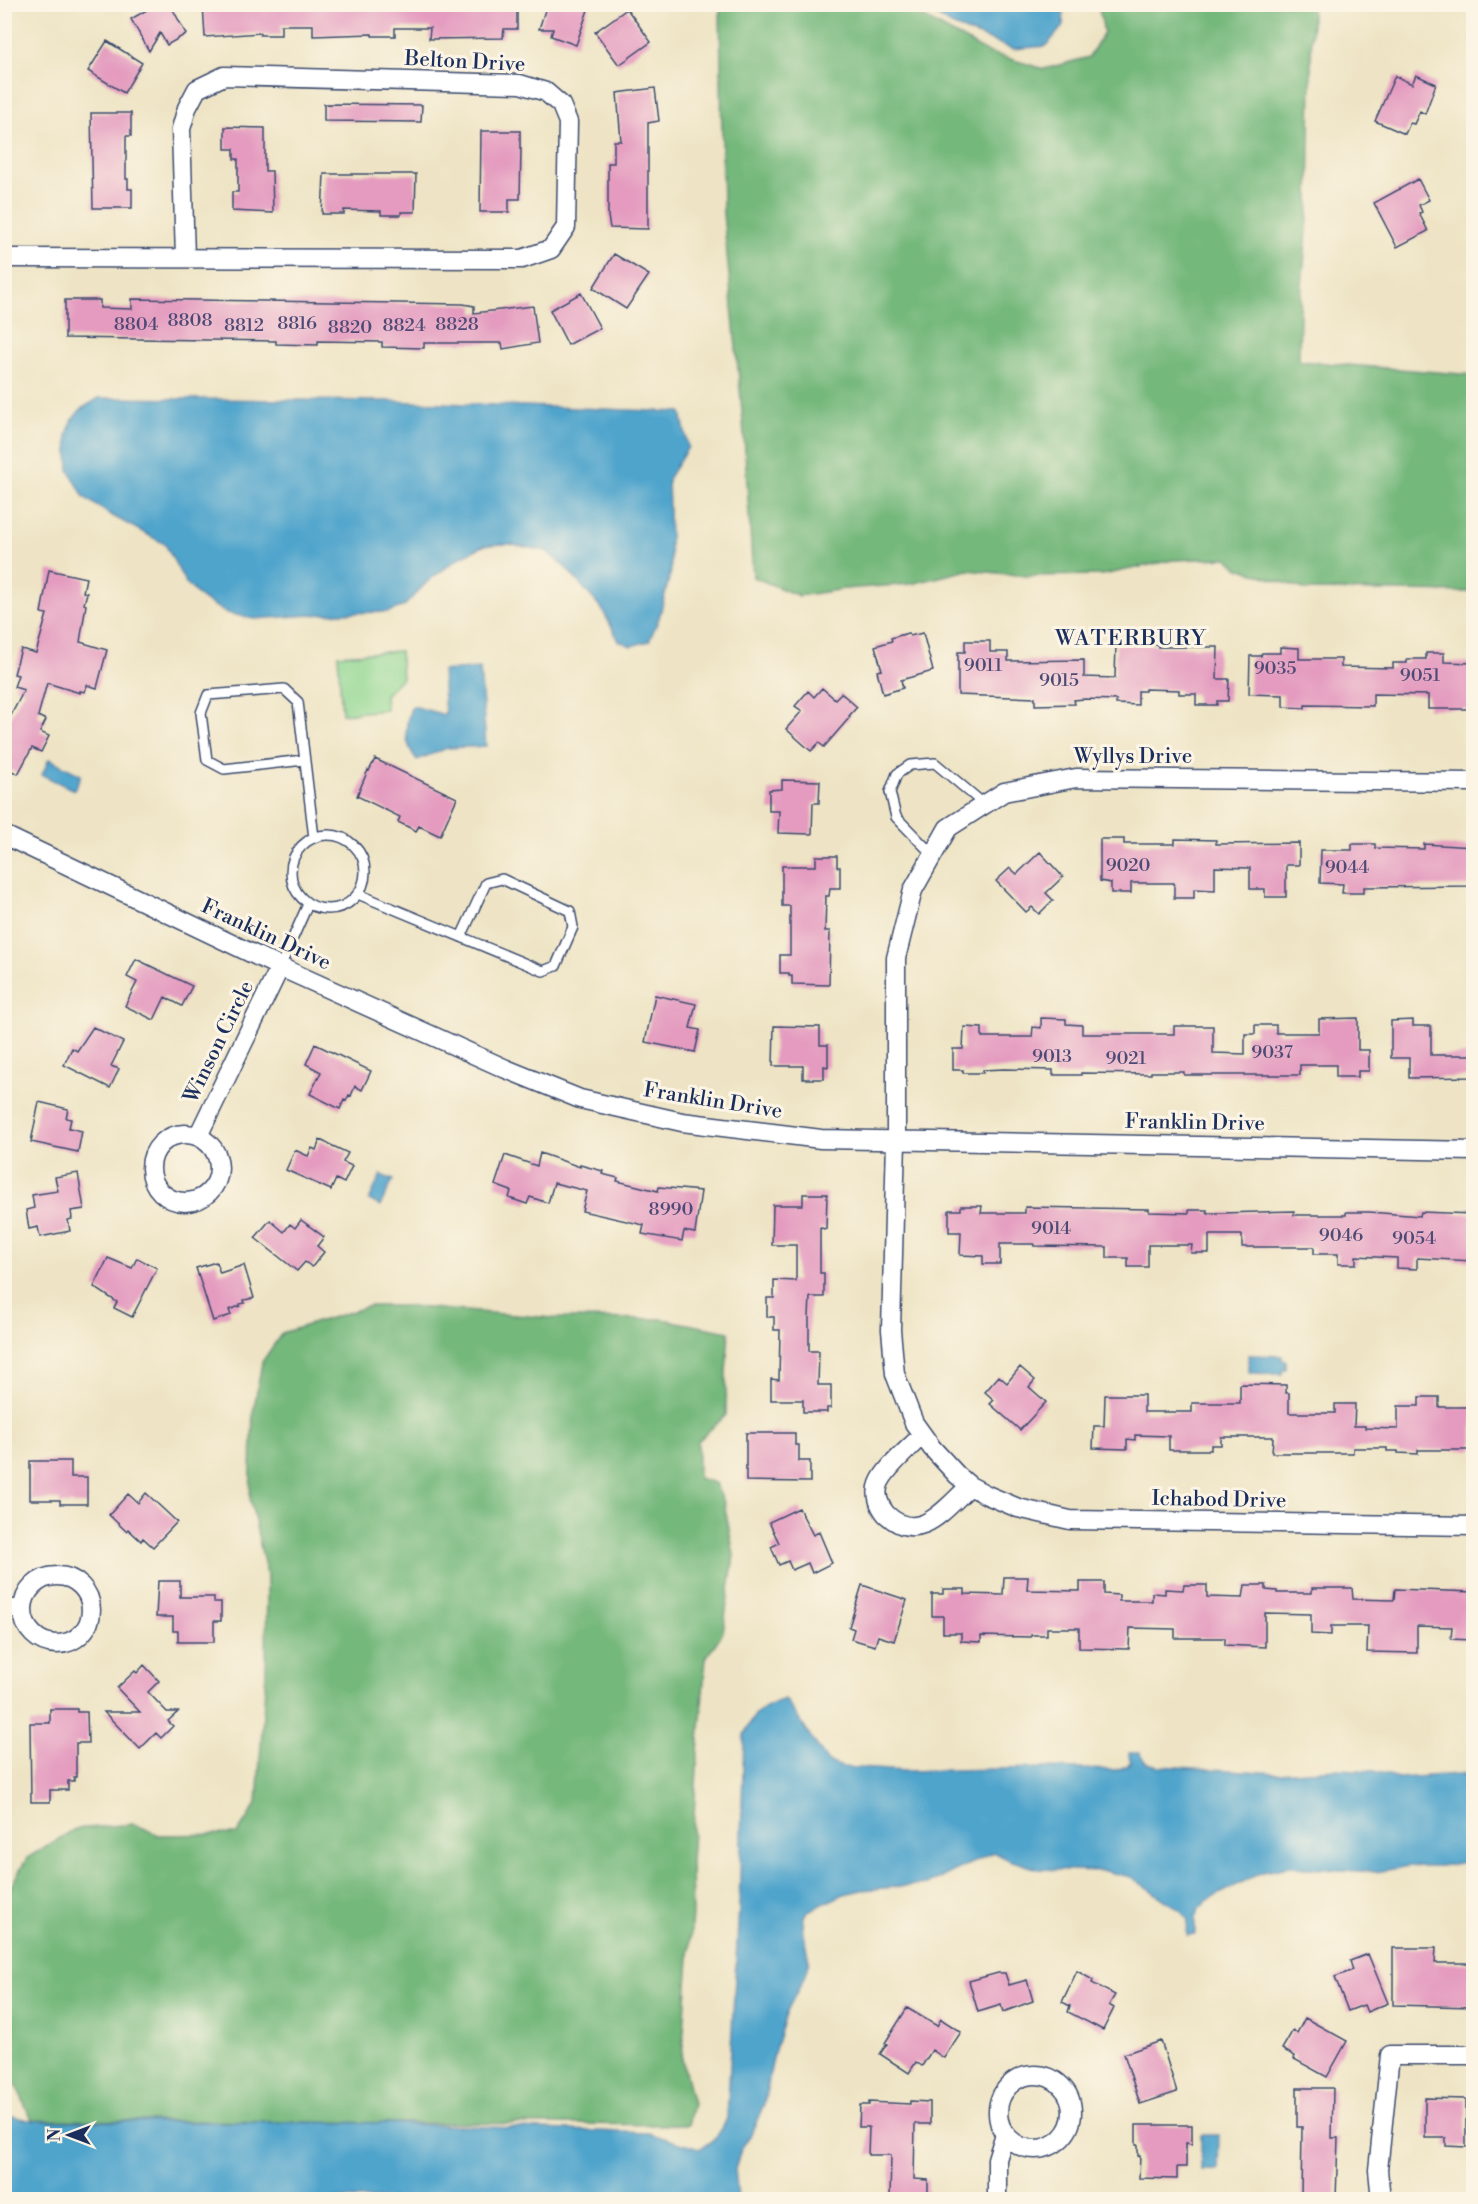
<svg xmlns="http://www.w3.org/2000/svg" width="1478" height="2204" font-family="'Libre Bodoni',serif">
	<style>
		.green { fill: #90d792; stroke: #568378; stroke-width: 1.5 }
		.forest { fill: #74b87c; stroke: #48746d; stroke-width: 1.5 }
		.water { fill: #50a4cc; stroke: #366a95; stroke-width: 1.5 }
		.building { fill: #e49bbf }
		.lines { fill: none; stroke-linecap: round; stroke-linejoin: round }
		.service-casing { stroke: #3b4a6d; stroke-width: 12 }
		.minor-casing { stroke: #3b4a6d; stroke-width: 21 }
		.service { stroke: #fff; stroke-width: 9 }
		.minor { stroke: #fff; stroke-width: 18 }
		.labels { text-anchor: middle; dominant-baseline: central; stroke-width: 6; stroke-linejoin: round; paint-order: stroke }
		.number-label { font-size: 18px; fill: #4d4a76 }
		.street-label { font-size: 21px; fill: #1b2f5e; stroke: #fcf5e5 }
		.neighbourhood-label { font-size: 22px; letter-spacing: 1.5px; fill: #1b2f5e; stroke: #fcf5e5 }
	</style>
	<rect width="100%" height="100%" fill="#fcf5e5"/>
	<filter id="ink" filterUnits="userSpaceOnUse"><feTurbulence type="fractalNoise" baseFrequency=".0167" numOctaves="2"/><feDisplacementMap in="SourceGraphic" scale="12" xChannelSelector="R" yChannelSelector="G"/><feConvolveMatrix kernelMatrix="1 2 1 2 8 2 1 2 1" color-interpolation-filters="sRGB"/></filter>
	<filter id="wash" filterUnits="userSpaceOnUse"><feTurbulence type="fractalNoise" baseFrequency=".008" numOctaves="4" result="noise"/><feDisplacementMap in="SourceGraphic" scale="24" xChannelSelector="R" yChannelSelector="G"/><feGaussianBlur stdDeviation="1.35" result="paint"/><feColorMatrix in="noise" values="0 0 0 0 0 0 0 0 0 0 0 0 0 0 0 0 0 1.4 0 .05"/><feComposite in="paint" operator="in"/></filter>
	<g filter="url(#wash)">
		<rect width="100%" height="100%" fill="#eee4c5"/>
		<path class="green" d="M400,651L402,678L385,695L386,710L342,714L338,655Z"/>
		<path class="forest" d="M720,5H901L987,52L1044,69L1089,57L1104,32L1098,5H1312L1309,207L1300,309L1299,361L1473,375V592L1307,590L1238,568L1227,558L1173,560L1103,575L1027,576L968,570L911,584L844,589L799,596L753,577L743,421L723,213Z
			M369,1306H404L552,1318L662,1319L729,1332L726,1372V1415L698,1441V1478L715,1483L724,1503L734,1555L723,1632L706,1658L698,1752L691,1862L692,1913L682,2059L693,2104L688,2125L32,2120L5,2061L4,1898L27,1858L75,1829L134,1824L159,1835L237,1834L257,1803L266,1672L267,1576L250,1499L253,1413L262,1362L282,1333Z"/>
		<path class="water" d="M921,5H1064L1063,26L1046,46L1013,49L951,25Z
			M99,398L389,401L681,412L688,447L668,479L671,571L659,618L649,641L631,646L619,641L602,609L566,568L546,551L509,544L485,545L461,557L429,580L404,606L388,612L340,613L254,619L227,613L202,599L185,582L165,544L109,514L84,497L69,470L67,435L72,420L81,409Z
			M480,668L486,746L447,748L417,760C404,743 404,728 411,708L413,706L445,715L442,671Z
			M49,759L81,775L74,790L42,775Z
			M381,1175L393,1180L380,1206L369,1200Z
			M1249,1355L1282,1356V1360H1286V1370H1282V1374L1249,1373Z
			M785,1699L828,1762L843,1767L905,1771L1045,1768L1116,1770L1127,1766L1130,1762L1129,1753H1139L1146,1763L1159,1766L1279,1773L1336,1769L1374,1771L1399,1778L1473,1773V1861L1440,1866H1410L1376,1872L1288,1867L1262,1872L1208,1900L1199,1909L1195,1918V1934L1187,1935L1188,1920L1181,1911L1131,1877L1105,1871L1038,1869L1009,1860L994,1852L928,1884L862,1890L844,1894L808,1911L804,1916L803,1931L809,1961L804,1978L787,2011L774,2053L764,2104L750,2136L741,2149L735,2169L738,2199H5V2115L34,2121L381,2123L648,2133L699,2149C714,2141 721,2133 727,2118L739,1908L744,1735C754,1712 761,1707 785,1699Z
			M1201,2135H1219L1218,2170H1201Z"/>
		<g id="blocks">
			<path class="building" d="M157,4H170L186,34L167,45L160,33L149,51L131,19Z
				M203,4H517V29H504L503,38L429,39L430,28H395V36H372V34L313,36V25H281V35H260V33L205,37Z
				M547,4H590L576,45L551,36L553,29H539Z
				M627,9L651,42L619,65L595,32Z
				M107,41L142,63L124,93L88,71Z
				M1416,75L1436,84L1425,114L1420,111L1414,124L1410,123L1405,134L1375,121L1395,76L1412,84Z
				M655,88L659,121L648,123V229L610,228L608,216V163H614V141H621L617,93Z
				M324,104L422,105L421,122L324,121Z
				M91,113H131V136H126V179H128V189H132V208H93Z
				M225,127L265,128V171H272L273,213L232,211V192H238V159H234V149H225Z
				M481,131H520V148H521L520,199H509V212H480Z
				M324,174H416L415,212H401V215H381V211L344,210V214H322Z
				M1418,179L1429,200L1419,205L1422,212L1419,213L1428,231L1397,247L1374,203Z
				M614,254L649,275L626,309L593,288Z
				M581,293L600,328L568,345L550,310Z
				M132,299L463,304L474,306V313L533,306L538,343L503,349L502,343H424V348L382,347V342L318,341V345L276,344V341L65,338V300H100V308L132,309Z
				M49,570L86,578L83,592L87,593L84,604L86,605L80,642L107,650L97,688L87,685L85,692L80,691V693L47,683L38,716L46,720L40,732L49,736L41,752L32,748L18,774L4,767V729L24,690L14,687L18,675L14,674L21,649L36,653L47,614L41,613Z
				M908,633L910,636L923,633L933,671L901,680L903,688L883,694L877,671L882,670L875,646L892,641L891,638Z
				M965,641H990V652H1008V661L1084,660V677L1115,678L1116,644L1158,645V647H1218L1217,679H1229L1228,701H1217V705H1196V694H1179V690L1145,689V691H1138V705L1116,704V700L1084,699L1074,700L1075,704L1035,705V698L958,695V652H965Z
				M1280,647L1299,648V659H1341V667L1393,668V663H1407V659H1426V653H1444V662L1473,663V709H1428V695L1373,694V706L1305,705V708L1283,707V695L1249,694L1250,656H1261L1262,653H1280Z
				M822,688L835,699L841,693L857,707L849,716L850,717L824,747L819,743L811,751L786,729L802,711L795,706L808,691L814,697Z
				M375,759L457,798L440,836L419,826L416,831L398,822L400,817L357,796L368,770L369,771Z
				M782,780L820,781L819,803H813L812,834L778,833L779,811H769V790L782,789Z
				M1100,839H1124V844H1175V839L1216,840V844L1299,843V865H1286V897H1265V889H1250V868L1215,867V890L1194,889V898H1174V883H1131V893H1111V883L1100,881Z
				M1352,844H1375V848L1424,849V844L1473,847V886L1364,887V893H1342L1343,884L1320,883L1321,850H1352Z
				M1040,852L1063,877L1046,893L1053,900L1039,914L1032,907L1026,912L996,881L1010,868L1017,874Z
				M816,856H837V867H840V888H830L829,896H826L825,931H830L829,985L792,984V976H789V973H780V955H790V906H782V866H816Z
				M136,959L192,986L182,1006L165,997L154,1020L125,1006L137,982L127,977Z
				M655,995L696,1004L690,1028L700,1030L695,1052L645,1042Z
				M1041,1018L1066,1019V1024L1082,1025V1034H1174V1026H1213V1053L1245,1054V1034H1255V1025H1276V1033H1319V1019L1358,1018V1050H1369V1071H1358V1077H1336V1065H1300V1075H1184V1072H1151V1074L1081,1073V1075H1053V1070L1004,1069L983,1070V1073H963V1070H953V1049H963L964,1027L982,1028V1037H1032L1033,1027L1041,1028Z
				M1413,1020V1026H1431V1055H1473V1077L1409,1078V1058H1391V1021Z
				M774,1026L820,1027V1045H828V1067L824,1066V1079H803V1066H773Z
				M93,1027L123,1042L111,1066L119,1069L110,1088L64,1065L72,1048L77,1051Z
				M315,1044L371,1071L362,1090L355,1086L351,1096L349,1095L346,1101L344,1100L340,1109L310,1094L321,1072L306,1064Z
				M39,1102L68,1109L66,1118L71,1119L69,1128L82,1131L78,1152L31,1142Z
				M320,1140L348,1153L343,1162L352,1166L344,1183L336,1179L331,1190L286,1170L295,1150L308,1156L312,1148L316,1150Z
				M540,1153L580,1167V1165L603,1171L602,1174L618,1178L617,1181L658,1191L659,1187L701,1191L695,1233L684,1231L682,1241L642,1234L644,1225L582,1211L587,1191L554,1183L548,1203L530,1197L527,1204L509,1198L511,1191L495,1185L505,1155L537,1166Z
				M78,1173L84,1209L71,1211L72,1219L68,1220L70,1231L40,1237L38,1227L29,1229L26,1210L34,1208L32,1195L58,1191L55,1177Z
				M803,1194H827L826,1229L820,1228V1273H824V1297H810L809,1317V1351H819L818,1385H831V1408H827V1412H803V1400H771V1379L779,1380L780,1330H774V1317H767V1298H774V1280L796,1281V1245H772L773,1205H803Z
				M961,1206H982L981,1213H1025V1207L1149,1209V1212L1189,1213V1210H1207V1213H1220L1294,1211V1215H1346V1212H1369L1420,1216L1421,1212L1473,1214V1261L1417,1258V1269L1397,1268V1258L1356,1256V1264H1338V1254H1314V1247H1242V1235H1209V1253H1191L1192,1245H1148V1267H1128V1258H1107V1247L1034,1246V1244H1000V1264H983V1256L960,1255L961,1232H949V1210H961Z
				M270,1220L284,1232L290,1224L295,1228L301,1220L324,1237L317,1246L324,1252L312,1267L305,1262L297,1271L255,1238Z
				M108,1258L132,1268L137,1258L157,1268L132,1317L114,1308L117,1302L94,1287Z
				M216,1262L220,1273L244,1265L254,1298L244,1300L245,1303L240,1304V1306L229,1310L231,1315L213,1321L196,1268Z
				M1020,1367L1035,1380L1029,1387L1046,1402L1020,1430L990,1404L994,1400L985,1392L999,1376L1007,1383Z
				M1240,1384L1286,1385V1393H1289V1413H1335V1404H1355L1354,1426H1365V1428L1398,1429V1406H1419V1397H1439V1407H1473V1450H1418V1454L1398,1453V1451H1387V1448H1353V1453H1272L1273,1437H1221V1445H1211V1450H1169V1436L1135,1435V1440L1127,1439V1449L1093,1448L1094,1426H1104L1105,1395H1144V1412H1192V1403H1240Z
				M746,1433H795V1445H799V1461H810V1482L746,1481Z
				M30,1461H71V1477H87V1504H60V1500H30Z
				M146,1493L177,1522L153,1547L143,1538L141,1541L128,1529L126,1531L109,1515L128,1494L138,1503Z
				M799,1508L813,1535L819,1532L832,1563L812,1573L808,1563L792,1570L788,1561L779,1565L771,1547L779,1543L769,1522Z
				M1004,1577H1028L1027,1590L1080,1591V1582H1104V1594L1119,1595V1601H1152V1593L1165,1594V1589L1183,1590L1184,1585H1207V1597L1243,1598L1245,1585H1266V1590L1277,1591V1593H1312V1588H1352L1353,1599L1394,1600L1395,1589L1473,1592V1631H1472V1640L1451,1639L1452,1627L1417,1626V1653L1367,1652L1368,1626H1331V1635L1311,1634V1614L1265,1613V1647L1225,1645V1638H1175V1629L1130,1628L1129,1649L1079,1648V1628H1047V1635H1031V1637L981,1636V1642L961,1641V1633H943V1616H932V1594H943V1589H965V1594L1003,1595Z
				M158,1581H180V1597H214V1602H221V1621H214V1642H178V1631H173V1617H156Z
				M862,1585L907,1600L894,1641L878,1636L875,1646L851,1639L854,1629L849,1627Z
				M144,1665L159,1681L148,1692L167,1712H178L168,1721L173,1726L161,1738L156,1733L140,1749L104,1712H140L117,1688L135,1671L137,1673Z
				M50,1709H77V1712H87L88,1743H76V1777H74V1781H68V1790H50V1802H31L30,1723H50Z
				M1393,1948H1436L1435,1963H1473V2007L1393,2005Z
				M1368,1954L1388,2003L1367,2012L1364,2005L1348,2011L1335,1977L1353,1970L1350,1961Z
				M1077,1971L1093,1980L1092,1983L1115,1995L1109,2005L1114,2008L1103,2030L1068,2012L1070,2006L1062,2002Z
				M998,1973H1005L1009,1985L1027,1980L1033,2001L1003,2012L1001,2005L978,2012L969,1981Z
				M907,2008L937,2026L941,2019L961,2032L944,2058L932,2050L922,2066L916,2062L909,2073L880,2054L887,2044L885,2043Z
				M1305,2018L1347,2041L1327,2077L1294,2059L1295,2056L1282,2049L1293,2030L1297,2033Z
				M1161,2041L1177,2092L1140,2104L1124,2054Z
				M1297,2088H1333L1332,2138H1338L1336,2199H1301L1302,2127H1297Z
				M1425,2098L1466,2099V2147L1446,2146V2138H1425Z
				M910,2101L930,2102V2124H915L914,2179L928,2180V2199H890L891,2155H868L869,2127H859L860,2105H869V2102L910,2104Z
				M1136,2125H1192V2144L1186,2143V2167H1177V2179L1139,2178L1140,2156H1138V2145H1136Z"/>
		</g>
	</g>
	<g filter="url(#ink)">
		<use href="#blocks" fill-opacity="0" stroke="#3b4a6d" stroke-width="1.5"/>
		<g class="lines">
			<defs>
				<path id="service" d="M304,760L224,769L207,760L201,713L208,695L284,689L298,702L314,838
					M291 872a37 37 0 1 1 74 0a37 37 0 1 1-74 0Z
					M933,855L896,817L890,792L897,774L910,765L935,763L985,805
					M358,894L543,971L556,966L573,927L570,911L502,879L486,883L461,937
					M280,967L308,904"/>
				<path id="minor" d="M4,258L522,259L551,249L566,227L568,122L561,105L546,92L520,84L224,76L197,89L187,108L181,129L185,257
					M1474,782L1076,778L1004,792L948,828L913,890L896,958V1140L891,1330L895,1374L914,1423L932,1448L957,1475L970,1486L987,1495L1018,1508L1070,1520L1474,1526
					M4,835L280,967L506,1069L580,1099L682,1122L821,1139L1474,1151
					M151 1168a34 34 0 1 1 68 0a34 34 0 1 1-68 0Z
					M198,1136L280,967
					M922,1435C910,1448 885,1468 879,1484C875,1494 879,1506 886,1514C919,1546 945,1508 970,1486
					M23 1610a34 34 0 1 1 68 0a34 34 0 1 1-68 0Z
					M4,1609H23
					M998 2112a37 37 0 1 1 74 0a37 37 0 1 1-74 0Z
					M997,2200V2159L1005,2134
					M1381,2200L1378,2170L1390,2055H1474"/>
			</defs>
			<use href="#service" class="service-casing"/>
			<use href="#minor" class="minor-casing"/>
			<use href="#service" class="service"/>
			<use href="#minor" class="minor"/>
		</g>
	</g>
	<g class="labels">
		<g class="number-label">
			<text x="190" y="320">8808</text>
			<text x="297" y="323">8816</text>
			<text x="136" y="324">8804</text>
			<text x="457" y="324">8828</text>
			<text x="244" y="325">8812</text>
			<text x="404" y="325">8824</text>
			<text x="350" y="327">8820</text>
			<text x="983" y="665">9011</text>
			<text x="1275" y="668">9035</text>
			<text x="1420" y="675">9051</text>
			<text x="1059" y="680">9015</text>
			<text x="1128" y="865">9020</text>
			<text x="1347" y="867">9044</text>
			<text x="1272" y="1052">9037</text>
			<text x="1052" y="1056">9013</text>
			<text x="1126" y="1058">9021</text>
			<text x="671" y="1209">8990</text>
			<text x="1051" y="1228">9014</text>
			<text x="1341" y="1235">9046</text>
			<text x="1414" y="1238">9054</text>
		</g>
		<g class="street-label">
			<text transform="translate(465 62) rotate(3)">Belton Drive</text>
			<text x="1133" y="757">Wyllys Drive</text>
			<text transform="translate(266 935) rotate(25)">Franklin Drive</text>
			<text transform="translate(219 1042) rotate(-64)">Winson Circle</text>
			<text transform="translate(713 1101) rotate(9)">Franklin Drive</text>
			<text transform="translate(1195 1123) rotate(1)">Franklin Drive</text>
			<text transform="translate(1219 1500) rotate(1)">Ichabod Drive</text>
		</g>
		<g class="neighbourhood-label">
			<text x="1131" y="638">WATERBURY</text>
		</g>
	</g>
	<rect width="1478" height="2204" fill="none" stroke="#fcf5e5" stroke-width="24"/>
	<g transform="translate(69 2135) rotate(270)" stroke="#fcf5e5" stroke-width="4.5" paint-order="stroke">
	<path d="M0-4.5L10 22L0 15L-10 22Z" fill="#1b2f5e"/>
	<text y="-9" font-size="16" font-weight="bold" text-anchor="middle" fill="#1b2f5e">N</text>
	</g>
</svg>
